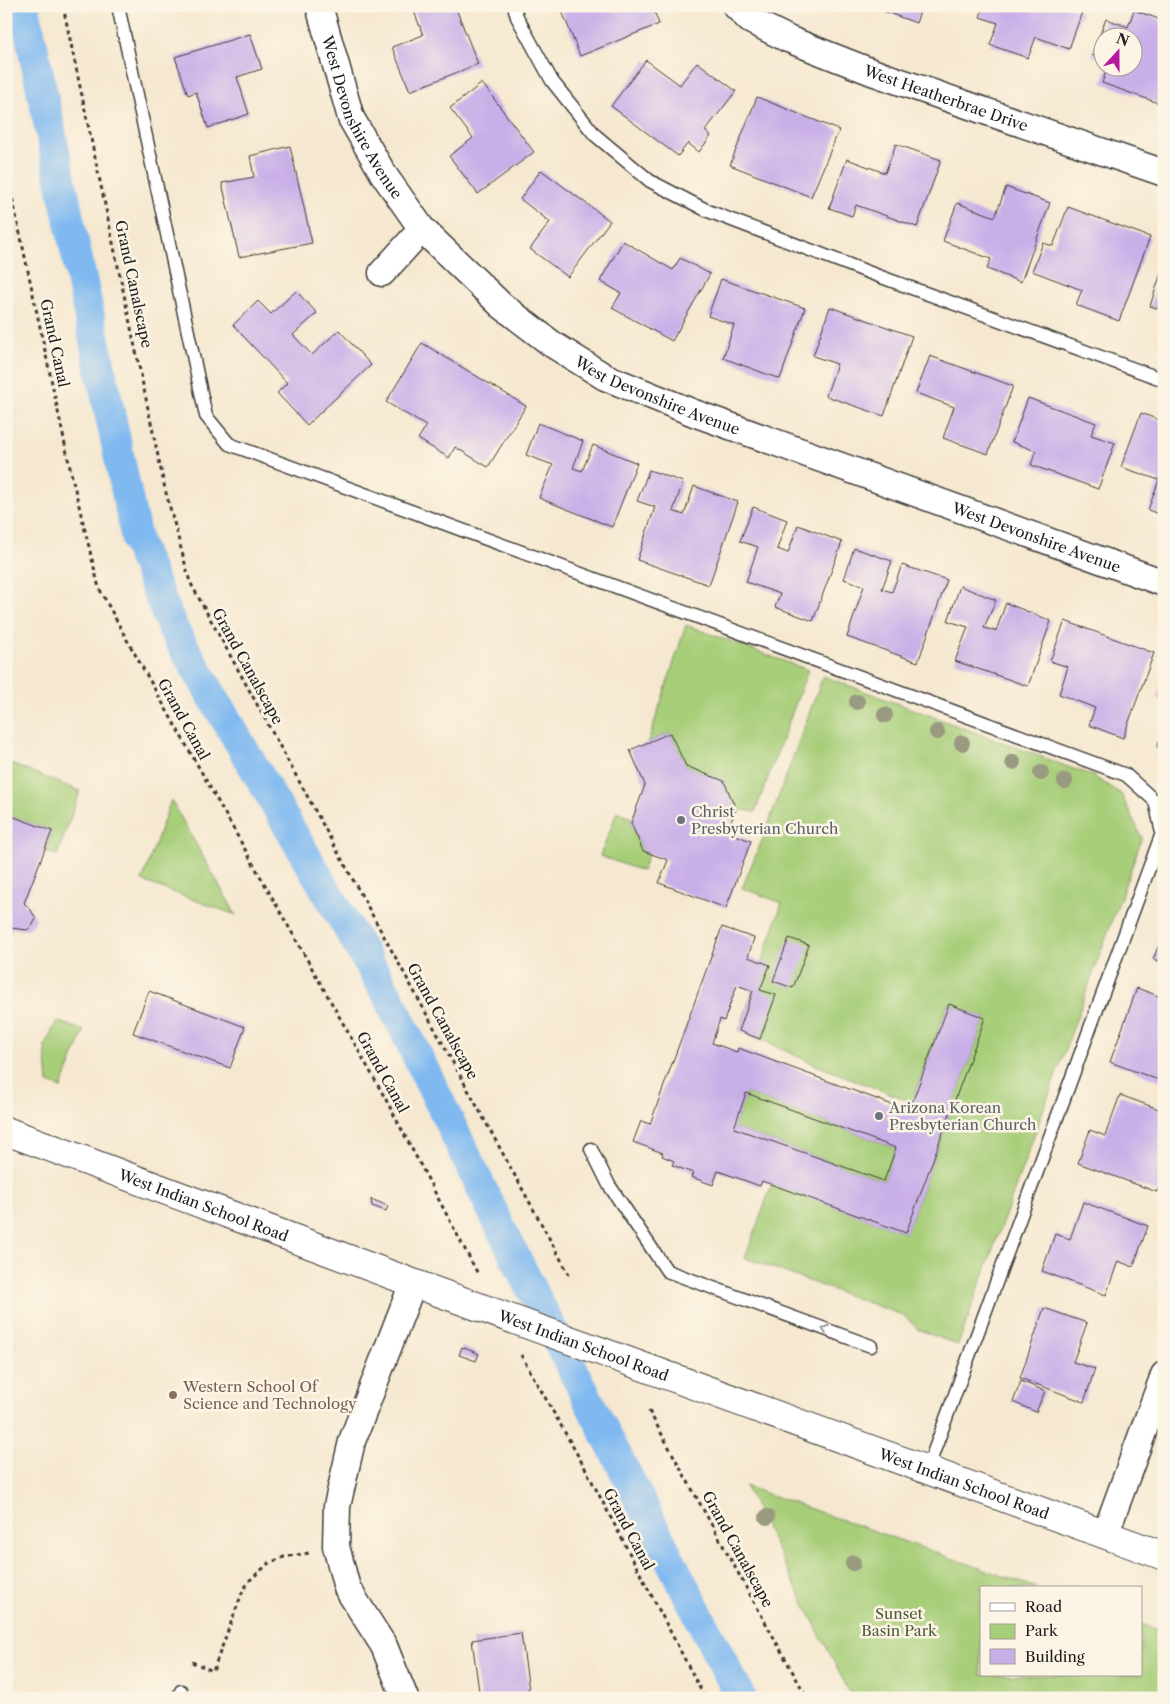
<svg xmlns="http://www.w3.org/2000/svg" width="1170" height="1704" font-family="'Libre Caslon Text',serif">
	<style>
		.green { fill: #a7ce79; stroke: #62754a }
		.lines { fill: none; stroke-linecap: round; stroke-linejoin: round }
		.canal { stroke: #7fb9f0; stroke-width: 31 }
		.building { fill: #c9afe8; fill-rule: evenodd }
		.lane-casing { stroke: #3d3b37; stroke-width: 15 }
		.street-casing { stroke: #3d3b37; stroke-width: 29 }
		.secondary-casing { stroke: #3d3b37; stroke-width: 30 }
		.path { stroke: #3d3b37; stroke-width: 3; stroke-dasharray: 4 4; stroke-linecap: butt }
		.lane { stroke: #fff; stroke-width: 12 }
		.street { stroke: #fff; stroke-width: 26 }
		.secondary { stroke: #fff; stroke-width: 28 }
		.tree { fill: #999a7f }
		.oneway { stroke: #999 }
		.worship-dot { fill: #6b7280; stroke: #fcf5e5; stroke-width: 2 }
		.education-dot { fill: #8d6e63; stroke: #fcf5e5; stroke-width: 2 }
		.labels { text-anchor: middle; dominant-baseline: central; stroke-width: 5; stroke-linejoin: round; paint-order: stroke }
		.street-label { font-size: 15px; fill: #1c1c1c; stroke: #fcf5e5 }
		.worship-label { font-size: 15px; fill: #5b616d; stroke: #fcf5e5; text-anchor: start }
		.education-label { font-size: 15px; fill: #785e54; stroke: #fcf5e5; text-anchor: start }
		.park-label { font-size: 15px; fill: #4d5a3d; stroke: #fcf5e5 }
	</style>
	<rect width="100%" height="100%" fill="#fcf5e5"/>
	<filter id="ink" filterUnits="userSpaceOnUse"><feTurbulence type="fractalNoise" baseFrequency=".02" numOctaves="2"/><feDisplacementMap in="SourceGraphic" scale="10" xChannelSelector="R" yChannelSelector="G"/><feConvolveMatrix kernelMatrix="1 2 1 2 8 2 1 2 1" color-interpolation-filters="sRGB"/></filter>
	<filter id="wash" filterUnits="userSpaceOnUse"><feTurbulence type="fractalNoise" baseFrequency=".0096" numOctaves="4" result="noise"/><feDisplacementMap in="SourceGraphic" scale="20" xChannelSelector="R" yChannelSelector="G"/><feGaussianBlur stdDeviation="1.12" result="paint"/><feColorMatrix in="noise" values="0 0 0 0 0 0 0 0 0 0 0 0 0 0 0 0 0 1.4 0 .05"/><feComposite in="paint" operator="in"/></filter>
	<g filter="url(#wash)">
		<rect width="100%" height="100%" fill="#f6e8d0"/>
		<path class="green" d="M686,625L808,670L755,812L736,809L723,781L686,766L670,733L648,742Z
			M823,676L1093,776L1121,794L1142,838L958,1345L917,1329L913,1324L902,1315L745,1258L772,1184L906,1233L985,1018L948,1004L912,1102L818,1066L760,1039L739,1031L782,903L742,888L765,833Z
			M6,762L80,791L57,855L45,851L52,831L6,814Z
			M171,800L236,915L142,881Z
			M617,812L632,818L631,823L643,851L649,853L642,871L600,856Z
			M57,1021L84,1031L61,1088L48,1083L45,1045Z
			M746,1093L896,1148L884,1181L734,1128Z
			M745,1486L1037,1588H981V1675H1141V1624L1164,1632V1698H852Z"/>
		<g class="lines">
			<path class="canal" d="M24,6L137,542L173,629L389,998L515,1257L741,1698"/>
		</g>
		<g id="blocks">
			<path class="building" d="M412,6H455L478,64L410,91L392,47L423,35Z
				M560,6H652L659,24L580,56Z
				M870,6H922L916,23Z
				M984,6H1066L1082,12L1069,49L1036,37L1028,58L990,45L998,23L980,17Z
				M1134,10L1164,21V105L1102,83L1107,68H1132V38H1102V59L1092,55L1106,19L1128,27Z
				M250,34L262,69L237,77L249,114L208,128L196,92L188,95L175,57Z
				M646,60L680,85L697,62L736,91L705,131L711,136L699,152L688,143L678,156L611,106Z
				M482,83L534,152L478,194L449,156L473,138L450,108Z
				M757,97L839,130L811,197L730,165Z
				M896,144L941,160L917,227L856,205L852,216L829,208L847,159L885,173Z
				M290,146L312,243L239,257L222,183L254,177L250,156Z
				M541,170L610,221L568,277L530,249L550,222L520,199Z
				M1006,187L1050,203L1021,282L987,269L991,259L943,241L957,203L995,217Z
				M1068,207L1150,237L1119,321L1076,305L1082,290L1032,271L1043,243L1053,246Z
				M623,241L673,270L680,258L710,274L672,341L612,308L621,293L600,281Z
				M1163,267H1164V311L1150,306Z
				M721,279L805,308L780,379L723,358L734,325L708,316Z
				M296,291L317,313L293,335L312,355L339,330L371,365L307,425L277,393L287,383L233,325L258,301L271,314Z
				M830,307L912,336L884,416L826,396L837,364L813,356Z
				M422,343L526,406L488,467L455,447L449,458L418,439L426,426L386,402Z
				M930,356L1013,386L988,454L943,438L954,407L916,393Z
				M1028,398L1096,423L1091,435L1115,443L1098,489L1031,465L1036,451L1012,442Z
				M1141,413L1164,422V516L1148,510L1159,480L1121,467Z
				M538,423L583,441L573,468L582,471L593,445L637,463L612,527L539,498L553,465L526,455Z
				M649,470L683,482L673,511L684,515L694,486L738,502L709,585L637,560L655,507L637,501Z
				M753,507L787,520L777,549L788,553L798,525L842,542L813,621L775,607L780,594L746,582L758,547L740,541Z
				M854,548L892,561L882,589L892,592L902,565L947,580L918,662L847,637L864,586L844,579Z
				M960,586L996,600L984,628L996,631L1006,603L1051,621L1028,686L955,661L968,627L948,621Z
				M1065,621L1154,653L1123,738L1089,725L1095,708L1059,694L1068,667L1050,661Z
				M1164,680V700L1157,697Z
				M1164,730V750L1157,747Z
				M670,733L686,766L724,781L736,809L727,832L751,841L726,908L659,883L668,860L643,851L631,823L645,785L630,750Z
				M6,814L52,831L24,903L31,910L36,919L32,926L27,930L11,928L6,942Z
				M722,927L754,938L748,957L770,965L760,990L776,995L760,1039L739,1031L753,991L737,985L724,1021L720,1019L712,1043L737,1052L738,1048L909,1111L949,1004L985,1018L906,1233L762,1181L760,1186L718,1171L713,1185L691,1177L693,1173L672,1165L674,1161L662,1156L663,1153L633,1142L641,1121L650,1124ZM746,1093L896,1148L884,1181L734,1128Z
				M1164,933V963L1153,959Z
				M789,938L809,945L793,988L773,981Z
				M1137,988L1164,998V1082L1110,1062Z
				M149,991L245,1027L230,1068L133,1033Z
				M1120,1095L1164,1111V1172L1157,1192L1078,1163L1090,1130L1105,1136Z
				M371,1199L388,1206L386,1211L372,1206Z
				M1083,1202L1148,1226L1133,1267L1118,1261L1106,1295L1042,1271L1055,1234L1070,1239Z
				M1044,1308L1087,1323L1073,1362L1095,1369L1084,1402L1020,1378Z
				M462,1347L479,1354L476,1361L459,1355Z
				M1021,1381L1045,1391L1036,1412L1013,1402Z
				M521,1633L530,1697L480,1698L472,1640Z"/>
		</g>
	</g>
	<g filter="url(#ink)">
		<use href="#blocks" fill-opacity="0" stroke="#3d3b37" stroke-width="1"/>
		<g class="lines">
			<defs>
				<path id="lane" d="M118,6L206,416L229,444L1126,775L1155,801L1162,833L927,1470
					M514,6L517,17L552,81L595,135L650,181L708,211L873,274L1164,380
					M591,1149L609,1185L667,1271L871,1346
					M178,1698L181,1691"/>
				<g id="street">
					<path id="s1" d="M319,6L351,118L384,175L422,229L501,305L552,344L605,377L694,413L1164,583"/>
					<path id="s2" d="M736,6L750,20L788,39L872,72L1164,173"/>
					<path d="M382,273L422,229"/>
					<path d="M1105,1535L1164,1375"/>
					<path d="M405,1698L384,1646L347,1588L336,1546L337,1506L352,1441L413,1283"/>
				</g>
				<g id="secondary">
					<path id="s3" d="M6,1131L413,1283L1164,1556"/>
				</g>
			</defs>
			<use href="#lane" class="lane-casing"/>
			<use href="#street" class="street-casing"/>
			<use href="#secondary" class="secondary-casing"/>
			<path class="path" d="M63,6L165,489L190,582L571,1278
				M6,168L72,477L99,588L127,640L384,1096L478,1274
				M521,1355L585,1468L705,1698
				M649,1411L807,1698
				M192,1662L213,1671L242,1593L249,1581L269,1563L284,1557L309,1553"/>
			<use href="#lane" class="lane"/>
			<use href="#street" class="street"/>
			<use href="#secondary" class="secondary"/>
		</g>
		<g class="tree">
			<circle cx="857" cy="702" r="8"/>
			<circle cx="885" cy="715" r="8"/>
			<circle cx="937" cy="732" r="8"/>
			<circle cx="962" cy="743" r="8"/>
			<circle cx="1013" cy="762" r="8"/>
			<circle cx="1041" cy="773" r="8"/>
			<circle cx="1065" cy="781" r="8"/>
			<circle cx="767" cy="1517" r="8"/>
			<circle cx="853" cy="1563" r="8"/>
		</g>
		<defs><path id="oneway-chevron" d="M-2-3.5L2.5 0L-2 3.5" fill="none" stroke-width="1.6" stroke-linecap="round" stroke-linejoin="round" transform="scale(1.25)"/></defs>
		<use class="oneway" href="#oneway-chevron" transform="translate(825 1329) rotate(-160)"/>
	</g>
	<g class="worship-dot">
		<circle cx="681" cy="820" r="5"/>
		<circle cx="879" cy="1116" r="5"/>
	</g>
	<circle class="education-dot" cx="173" cy="1395" r="5"/>
	<g class="labels">
		<g class="street-label">
			<text stroke="none"><textPath href="#s2" startOffset="231">West Heatherbrae Drive</textPath></text>
			<text stroke="none"><textPath href="#s1" startOffset="120">West Devonshire Avenue</textPath></text>
			<text transform="translate(134 284) rotate(78)">Grand Canalscape</text>
			<text transform="translate(55 343) rotate(78)">Grand Canal</text>
			<text stroke="none"><textPath href="#s1" startOffset="540">West Devonshire Avenue</textPath></text>
			<text stroke="none"><textPath href="#s1" startOffset="945">West Devonshire Avenue</textPath></text>
			<text transform="translate(248 666) rotate(61)">Grand Canalscape</text>
			<text transform="translate(184 719) rotate(61)">Grand Canal</text>
			<text transform="translate(443 1021) rotate(61)">Grand Canalscape</text>
			<text transform="translate(383 1072) rotate(61)">Grand Canal</text>
			<text stroke="none"><textPath href="#s3" startOffset="211">West Indian School Road</textPath></text>
			<text stroke="none"><textPath href="#s3" startOffset="616">West Indian School Road</textPath></text>
			<text stroke="none"><textPath href="#s3" startOffset="1021">West Indian School Road</textPath></text>
			<text transform="translate(629 1529) rotate(62)">Grand Canal</text>
			<text transform="translate(738 1549) rotate(61)">Grand Canalscape</text>
		</g>
		<g class="worship-label">
			<text x="691" y="811">Christ<tspan x="691" dy="17">Presbyterian Church</tspan></text>
			<text x="889" y="1107">Arizona Korean<tspan x="889" dy="17">Presbyterian Church</tspan></text>
		</g>
		<g class="education-label">
			<text x="183" y="1386">Western School Of<tspan x="183" dy="17">Science and Technology</tspan></text>
		</g>
		<g class="park-label">
			<text x="899" y="1613">Sunset<tspan x="899" dy="17">Basin Park</tspan></text>
		</g>
	</g>
	<rect width="1170" height="1704" fill="none" stroke="#fcf5e5" stroke-width="25"/>
	<rect x="980" y="1586" width="162" height="90" fill="#fcf5e5" stroke="#a29e95"/>
	<rect x="990" y="1603" width="25" height="8" fill="#ffffff" stroke="#a29e95"/>
	<text x="1025" y="1612" font-size="15" fill="#1c1c1c">Road</text>
	<rect x="990" y="1624" width="25" height="15" fill="#a7ce79" stroke="#a29e95"/>
	<text x="1025" y="1636" font-size="15" fill="#1c1c1c">Park</text>
	<rect x="990" y="1649" width="25" height="15" fill="#c9afe8" stroke="#a29e95"/>
	<text x="1025" y="1662" font-size="15" fill="#1c1c1c">Building</text>
	<g transform="translate(1118 52) rotate(21)"><circle r="24" fill="#fcf5e5" stroke="#a29e95"/>
	<path d="M0-4L9 19L0 12L-9 19Z" fill="#b5179e"/>
	<text y="-8" font-size="14" font-weight="bold" text-anchor="middle" fill="#1c1c1c">N</text>
	</g>
</svg>
